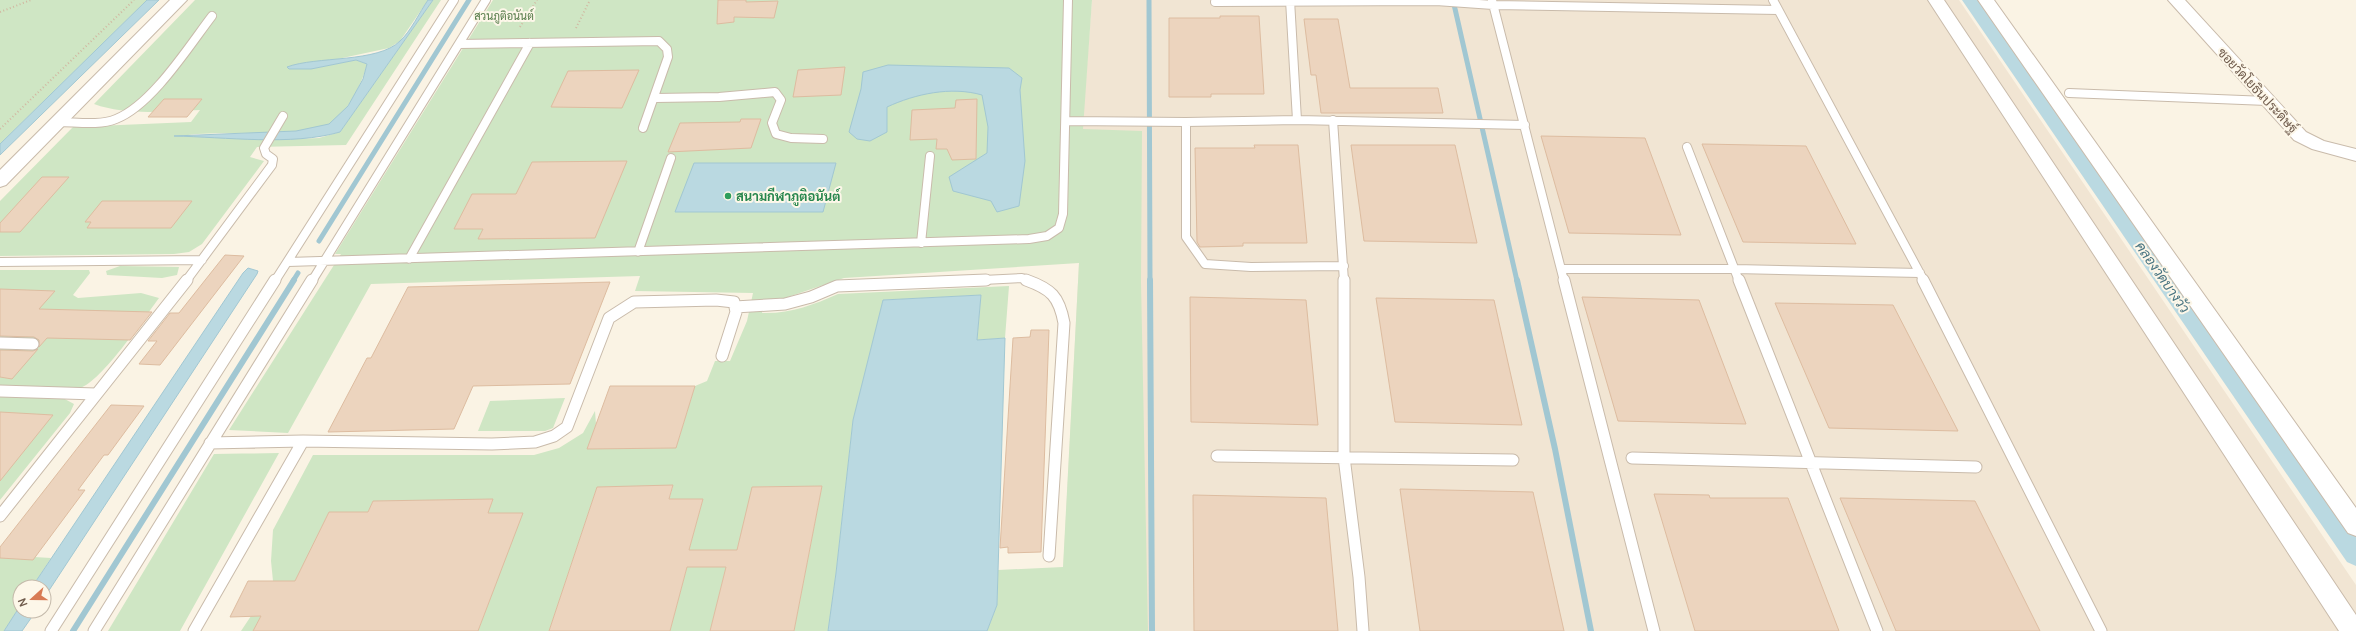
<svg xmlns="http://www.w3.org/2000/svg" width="2356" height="631" font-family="Manrope,Sarabun,sans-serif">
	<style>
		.residential { fill: #f1e5d3 }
		.green { fill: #cfe6c4 }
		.water { fill: #bad9e1; stroke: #a1c7d2 }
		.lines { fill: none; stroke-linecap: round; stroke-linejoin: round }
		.stream-far1 { stroke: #a1c7d2; stroke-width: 5 }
		.stream { stroke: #a1c7d2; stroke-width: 6 }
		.canal { fill: #bad9e1; fill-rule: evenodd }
		.building { fill: #ecd4be; stroke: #ddbca0 }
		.service-far1-casing { stroke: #c9bbab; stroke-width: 10 }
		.service-casing { stroke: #c9bbab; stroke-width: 13 }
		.minor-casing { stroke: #c9bbab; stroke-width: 2 }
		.path { stroke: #d1b7a1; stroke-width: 2; stroke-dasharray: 1 2.5; stroke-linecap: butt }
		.service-far1 { stroke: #fff; stroke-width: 8 }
		.service { stroke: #fff; stroke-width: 11 }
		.minor { fill: #fff; fill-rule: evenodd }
		.leisure-dot { fill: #2e9e5b; stroke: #fdf7e9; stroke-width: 1.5 }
		.labels { text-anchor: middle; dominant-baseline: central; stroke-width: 4; stroke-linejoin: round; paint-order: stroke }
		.far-park-label { font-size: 11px; fill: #547a48; stroke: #fdf7e9 }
		.street-label { font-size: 13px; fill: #6f5b4c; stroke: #fdf7e9 }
		.leisure-label { font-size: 13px; font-weight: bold; fill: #27864d; stroke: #fdf7e9; text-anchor: start }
		.water-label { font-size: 14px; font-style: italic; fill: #487481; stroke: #fdf7e9 }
	</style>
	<rect width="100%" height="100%" fill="#faf3e4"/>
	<path class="residential" d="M1092,0H1959L2356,585V631H1060L1079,263L1083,116Z"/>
	<path class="green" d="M0,0H147L0,144Z
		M195,0H428L400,41L389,48L333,60L311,69L356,60L367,64C363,82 345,118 328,125C290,140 224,129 181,136L297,139L319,138L340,132L433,0H441L346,145L257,147L250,157L264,161L202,244L189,252L174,254L0,256V201L73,127L191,122L200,110C165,111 127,116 94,104Z
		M493,0H1092L1083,129L1142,131L1141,282L1148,631H987L997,605L998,570L1063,567L1079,263L844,278L785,298L765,300L762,313C790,314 813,305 838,294L1009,286L1005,338L977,340L981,295L883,300L853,420L836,573L828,631H794L822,486L753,487L737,550H689L703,499H680L656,545L673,486L597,487L549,631H478L522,513H488L493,499L373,501L368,512H329L295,581H273L271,561L273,530L313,455H534L559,448L583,433L595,411L596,424L588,449L676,448L695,386L707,381L715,361H730L747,321L753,293L635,291L640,276L371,284L288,433L229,430L341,254H335Z
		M120,266L179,267L177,275L162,278L107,275L106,271Z
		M0,270H89L90,273L73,295L78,298L141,293L159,298C144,318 102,381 80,388C63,393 19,386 0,385Z
		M0,396L61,397L74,404L70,413L0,500Z
		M565,398L553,428L545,431H478L490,401Z
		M279,453L180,631H108L214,454Z
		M0,555L51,558L32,587H20V606L4,631H0Z
		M687,567H726L710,631H670Z
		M251,616H261L253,631H241Z"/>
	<path class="water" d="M147,0H159L0,155V144Z
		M428,0H433L340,132C292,146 225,137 174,136L296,131L329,124L348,106L363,79L367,64L356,60L311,69H289L287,67C316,56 378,63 400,41C411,31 419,13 428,0Z
		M888,65L1009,68L1022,78L1020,90L1025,161L1019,206L997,212L991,201L953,191L949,177L987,153L988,127L982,95C951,86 915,94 887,107V132L870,141L857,139L849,132L861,89L863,72Z
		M694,163H836L823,212H675Z
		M248,268L258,271L257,274L44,598V587H32L243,273Z
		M981,295L977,340L1005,338L997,605L987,631H828L836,573L853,420L883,300Z
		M20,606V611H36L22,631H4Z"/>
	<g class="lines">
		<path class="stream-far1" d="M1149,0L1150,281
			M1453,0L1517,281
			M319,241L469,0
			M293,281L298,273"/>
		<path class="stream" d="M1150,280L1152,631
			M1517,280L1555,449L1591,631
			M73,631L294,280"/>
		<path class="canal" d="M1962,0H1980L2356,532V566L2347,562Z"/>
	</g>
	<path class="building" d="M718,0H746V2L778,1L774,18L734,17V22L717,24Z
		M1220,16H1259L1264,94H1211V97H1169V18H1220Z
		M1304,19H1338L1350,88H1438L1443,113H1321L1316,75H1311Z
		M845,67L841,95L793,97L798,70Z
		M639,70L622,108L551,107L568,71Z
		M164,99H202L187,117H148Z
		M977,99L976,159L952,160L947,149H936L937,139L910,140L912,110L955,108L956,100Z
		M741,119H761L751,148L668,152L680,123L740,122Z
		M1541,136L1645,138L1681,235L1569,233Z
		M1702,144L1806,146L1856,244L1743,242Z
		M1254,145H1298L1307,243H1243V246L1200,247L1197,242L1195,148H1255Z
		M1351,145H1455L1477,243L1364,241Z
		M627,161L595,238L478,239L483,229H454L472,194H516L532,162Z
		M42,177H69L20,232H0V223Z
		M102,201H192L171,228H87L91,222H85Z
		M225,255L244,256L160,365L139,364L157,341H148L170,313H179Z
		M610,282L570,384L473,386L454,429L328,432L367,358H371L408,287Z
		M0,289L55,291L39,309L152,312L130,340L47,338L39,347V340L34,337L0,336Z
		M1190,297L1306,300L1318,425L1191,422Z
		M1582,297L1699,300L1746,424L1618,421Z
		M1376,298L1494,300L1522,425L1395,422Z
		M1775,303L1893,305L1958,431L1829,428Z
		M1031,330H1049L1041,552L1008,553V547L1000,548L1013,338L1030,337Z
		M38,349L12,379L0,377V350L33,351Z
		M610,386H695L676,448L587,449Z
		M111,405L144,406L108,455H104L78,490H85L33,560L0,558V547Z
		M0,412L53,415L0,481Z
		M673,485L669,499H703L689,550H737L752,487L822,486L794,631H710L726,567H687L670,631H549L597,487Z
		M1400,489L1533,492L1564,631H1420Z
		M1654,494L1709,495L1710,498H1788L1839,631H1695Z
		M1193,495L1326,498L1338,631H1194Z
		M1840,498L1975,501L2040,631H1896Z
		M493,499L488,513H523L478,631H253L261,616L230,617L248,581H295L329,512H368L373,501Z"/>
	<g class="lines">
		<defs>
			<path id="service-far1" d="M1290,0L1297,120L1525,125
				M1492,0L1564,281
				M1773,0L1924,281
				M1215,2L1436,1L1493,5L1778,10
				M459,44L659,41L667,49L668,57L643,128
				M2069,93L2267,101
				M656,98L719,97L775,92L781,100L772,123L776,134L791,138L823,139
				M1297,120L1186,122V237L1205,264L1251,267L1344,266
				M1333,120L1344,281
				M1067,121L1186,122
				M58,122C76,122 99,126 116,119C152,105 189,46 212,16
				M1687,147L1739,281
				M921,243L930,156
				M638,252L671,158
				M409,259L530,43
				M0,262L202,260
				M288,262L1029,239L1047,236L1059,228L1063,214L1068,0
				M1561,269H1735L1920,273
				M186,281L272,165L273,159L266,154L264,148L283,116
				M275,281L454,0
				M312,281L486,0
				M963,281L1022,278L1028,281"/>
			<path id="service" d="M1026,280C1051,289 1059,296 1064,323L1049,556
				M1344,280V457L1359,577L1363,631
				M1564,280L1654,631
				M1739,280L1877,631
				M1923,280L2101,631
				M735,307L785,304L811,297L837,286L986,280
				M0,343L33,344
				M0,391L96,394
				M303,441L492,444L535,442L554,436L567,427L609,318L634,302L716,300L734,302L736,312L722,356
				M1217,456L1513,460
				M1632,458L1976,467
				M0,516L187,280
				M51,631L275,280
				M94,631L312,280
				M194,631L303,441L210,443"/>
			<path id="minor" d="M170,0H187L6,185L0,187V170Z
				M1928,0H1944L2356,615V631H2339Z
				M1978,0H1994L2356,508V536L2348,533Z
				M2168,0H2185L2306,132L2324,141L2356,149V161L2312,149L2294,140Z"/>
		</defs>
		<use href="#service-far1" class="service-far1-casing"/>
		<use href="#service" class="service-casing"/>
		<use href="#minor" class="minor-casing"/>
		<path class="path" d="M0,12L31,0
			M520,27L537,0
			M576,28L590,0
			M0,129L134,0"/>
		<use href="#service-far1" class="service-far1"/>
		<use href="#service" class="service"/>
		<use href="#minor" class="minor"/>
	</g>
	<circle class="leisure-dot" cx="728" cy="196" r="4"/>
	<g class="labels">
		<g class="far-park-label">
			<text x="504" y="15">สวนภูติอนันต์</text>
		</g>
		<g class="street-label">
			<text transform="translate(2258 90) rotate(47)">ซอยวัดโยธินประดิษฐ์</text>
		</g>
		<g class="leisure-label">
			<text x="736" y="196">สนามกีฬาภูติอนันต์</text>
		</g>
		<g class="water-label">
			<text transform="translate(2163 277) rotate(55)">คลองวัดบางวัว</text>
		</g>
	</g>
	<g transform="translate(32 599) rotate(249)"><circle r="19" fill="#fdf7e9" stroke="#c4b9aa"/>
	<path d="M0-3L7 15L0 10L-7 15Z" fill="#d87b54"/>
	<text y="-6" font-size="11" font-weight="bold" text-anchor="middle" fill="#6f5b4c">N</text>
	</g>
</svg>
